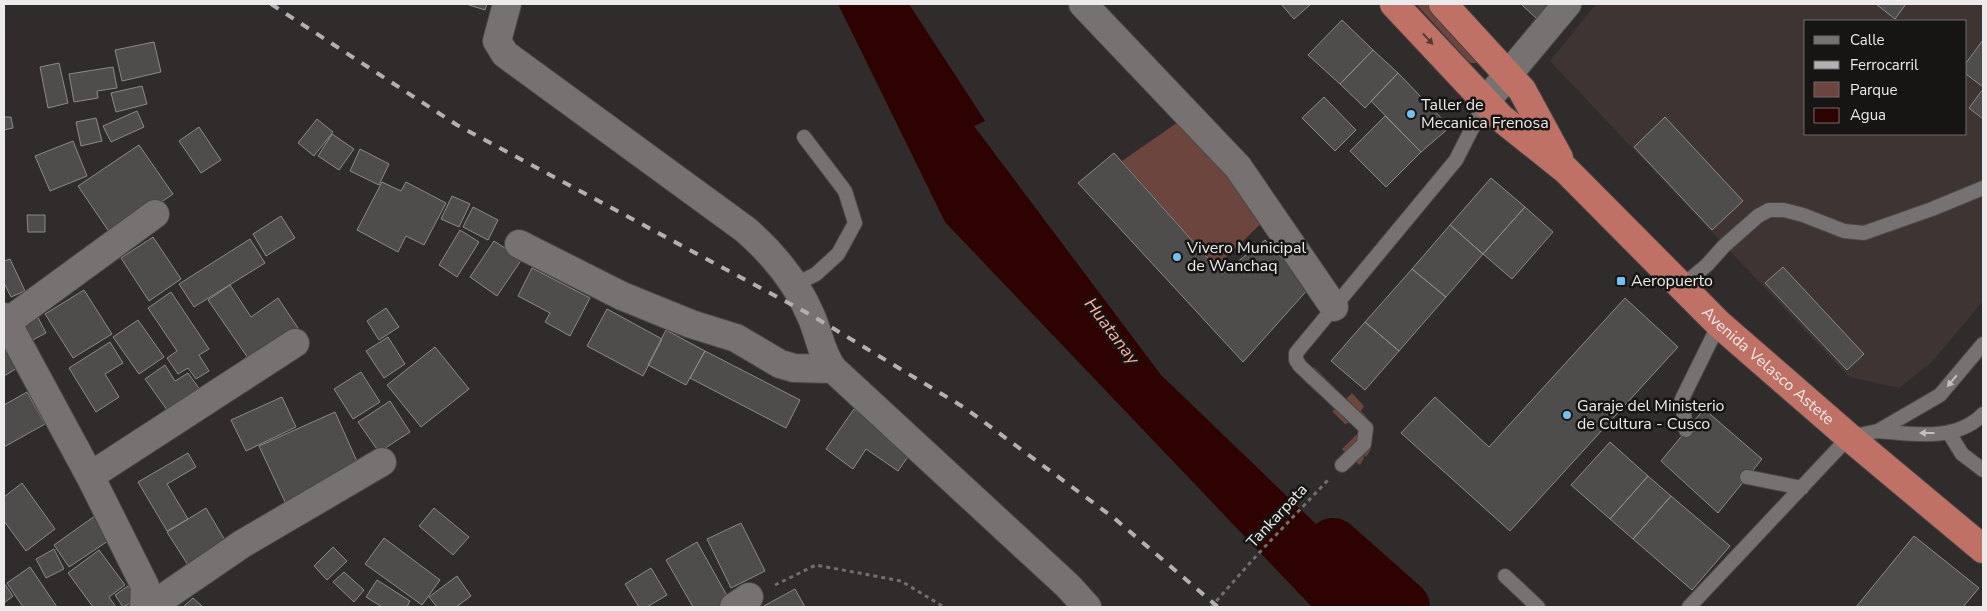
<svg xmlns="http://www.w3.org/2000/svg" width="1987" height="611" font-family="'Nunito Sans',sans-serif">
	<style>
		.built { fill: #3e3432; fill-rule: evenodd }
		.green { fill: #6d453f }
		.water { fill: #2f0202 }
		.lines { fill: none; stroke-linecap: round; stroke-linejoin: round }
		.river { stroke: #2f0202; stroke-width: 54 }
		.building { fill: #4f4c4c; stroke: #8c8988 }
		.lane-casing { stroke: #4a4747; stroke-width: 16 }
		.street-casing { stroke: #4a4747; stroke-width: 30 }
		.highway-casing { stroke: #4a4747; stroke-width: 30 }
		.path { stroke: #72706f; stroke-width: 3; stroke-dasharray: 4 4; stroke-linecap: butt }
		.lane { stroke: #757271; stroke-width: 14 }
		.street { stroke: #757271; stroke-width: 28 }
		.highway { stroke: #c07166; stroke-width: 28 }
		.rail { stroke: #b2b0b0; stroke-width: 4; stroke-dasharray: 9 9; stroke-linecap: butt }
		.oneway { fill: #5a3a35 }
		.oneway2 { fill: #c2c0c0 }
		.poi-dot { fill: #71c1f5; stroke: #161514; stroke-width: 2 }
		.labels { text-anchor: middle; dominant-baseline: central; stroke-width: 5; stroke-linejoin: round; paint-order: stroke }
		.poi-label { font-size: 16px; fill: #eceaea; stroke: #161514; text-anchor: start }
		.street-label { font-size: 16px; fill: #eceaea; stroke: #161514 }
		.water-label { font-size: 18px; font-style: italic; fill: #feada1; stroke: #161514 }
	</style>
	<rect width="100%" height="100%" fill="#2f2c2b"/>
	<path class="built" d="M1596,4H1983V301L1932,362L1899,388L1849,377L1550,61ZM1806,21H1966V134H1806Z"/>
	<path class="green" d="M1416,4H1432L1479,63H1470Z
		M1181,120L1270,215L1216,267L1122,161Z
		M1314,367L1346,399L1352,393L1364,406L1361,411C1371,421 1378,432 1368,445L1371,449L1366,457L1363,454L1364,458L1360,465L1353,460L1343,472L1336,464L1345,453L1342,449L1360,431L1351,422L1345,424L1332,411L1338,408L1321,390L1316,392L1303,380Z"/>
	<path class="water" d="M838,4H909L985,121L974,126L1161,375L1402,607H1312L945,222Z"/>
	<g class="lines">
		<path class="river" d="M1333,545L1403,607"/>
	</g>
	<path class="building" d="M466,4H487L485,10Z
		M1281,4H1311L1294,19Z
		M1521,4H1549L1536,18Z
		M1876,4H1906L1895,19Z
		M1342,20L1373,50L1340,84L1308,55Z
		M1983,40V87L1966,74V63Z
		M154,42L161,72L122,81L115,50Z
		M1373,50L1398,73L1365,108L1340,84Z
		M59,63L68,103L48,108L40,67Z
		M113,67L117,88L97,91L98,98L74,102L69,74Z
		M1398,73L1450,127L1421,152L1371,101Z
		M142,86L147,104L116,112L111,93Z
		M1983,89V119L1969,108Z
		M1324,97L1356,130L1335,151L1302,118Z
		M137,111L144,127L111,142L103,126Z
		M1385,116L1421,152L1386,187L1350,151Z
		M4,117H11L13,128L4,130Z
		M1665,117L1743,201L1712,230L1634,147Z
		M96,118L102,141L81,146L76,122Z
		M317,119L333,132L314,156L298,143Z
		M199,127L221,160L201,173L179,141Z
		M332,134L354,149L339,170L318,156Z
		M73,141L87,176L50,191L35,156Z
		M139,145L173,194L112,236L78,186Z
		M360,149L389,164L379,185L350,171Z
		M1114,153L1222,274L1265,240L1310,287L1243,362L1078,183Z
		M1491,178L1525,207L1483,254L1450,225Z
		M382,182L401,191L406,182L446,203L424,245L406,236L398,252L357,230Z
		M452,196L470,204L459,227L441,219Z
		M473,207L498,220L488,240L463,227Z
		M1525,207L1553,232L1512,279L1483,254Z
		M27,215H45V232H28Z
		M281,216L295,238L266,256L253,234Z
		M1450,225L1483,254L1446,297L1412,269Z
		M460,230L479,242L457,277L439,265Z
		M153,237L181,279L149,301L121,258Z
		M250,239L265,263L194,307L179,284Z
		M494,241L522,259L497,296L470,277Z
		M10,259L25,291L11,297L4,283V261Z
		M1783,267L1864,354L1847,370L1765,283Z
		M532,268L590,298L570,336L545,322L550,313L518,296Z
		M1412,269L1446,297L1399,351L1365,322Z
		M230,285L251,317L278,298L298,328L250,361L208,300Z
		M84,290L112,334L73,358L45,314Z
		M171,292L209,349L199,355L209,371L196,379L188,368L178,374L167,358L177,351L148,308Z
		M1625,298L1678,347L1510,531L1401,433L1435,397L1489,447Z
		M386,308L399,327L379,340L367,321Z
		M607,309L662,339L643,376L587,346Z
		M34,310L46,333L27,343L15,320Z
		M138,320L164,357L139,374L113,337Z
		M1365,322L1399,351L1365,390L1331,361Z
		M666,330L705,351L686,385L648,365Z
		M388,337L405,364L384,378L366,351Z
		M4,338L19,367L4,376Z
		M110,342L123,363L105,374L119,397L96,412L69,368Z
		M435,347L469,389L421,427L387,385Z
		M705,351L800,400L786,428L690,378Z
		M165,365L175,381L188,373L203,394L170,414L145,379Z
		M361,372L380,402L353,419L334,389Z
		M27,392L45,424L4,447V405Z
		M282,397L296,427L246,451L231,420Z
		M390,401L410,432L379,452L358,422Z
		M854,409L912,451L898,471L866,449L853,469L826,449Z
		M1704,409L1762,459L1718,513L1661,461Z
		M335,412L360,468L285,502L259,446Z
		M1610,442L1648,476L1610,519L1571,485Z
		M188,453L196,467L167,484L188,519L167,531L138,482Z
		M1648,476L1671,496L1633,539L1610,519Z
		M22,483L55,529L26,551L4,521V497Z
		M1671,496L1730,546L1692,590L1633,539Z
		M206,508L226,542L188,565L167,532Z
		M434,508L469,537L453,555L419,526Z
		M99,513L114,537L69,567L54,545Z
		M741,523L765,571L731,588L707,539Z
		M1914,536L1979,588L1963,607H1856Z
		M384,538L440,580L422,605L365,564Z
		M697,542L730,601L720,607H693L666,560Z
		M333,547L347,561L327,580L314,566Z
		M54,549L64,569L46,578L36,559Z
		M99,550L125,585L109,597L116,607H93L68,573Z
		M30,567L57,607H23L7,583Z
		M651,568L667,595L647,607H639L625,584Z
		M344,572L364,590L354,602L333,582Z
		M457,576L471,596L456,607H437L429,597Z
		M377,580L410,601L407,607H382L366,597Z
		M4,583L13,596L4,603Z
		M128,586L138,599L123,607L115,595Z
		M795,589L805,607H762Z
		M193,598L203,607H183Z"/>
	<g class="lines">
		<defs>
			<path id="lane" d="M794,285L816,274L838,254L855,223L845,191L804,137
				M1682,286L1707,265L1724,246L1758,216L1769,210H1784L1803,215L1844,231L1864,233L1932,209L1983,188
				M1686,430L1682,399L1719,324
				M1878,431C1913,434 1956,442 1983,414
				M1949,433L1962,454L1983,470
				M1342,465L1364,444L1366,428L1300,366L1296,360V353L1456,160L1486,101
				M1747,477L1802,488
				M1505,576L1538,607
				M1689,607L1849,437L1878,431L1940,395L1983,344"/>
			<path id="street" d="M507,4L497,41L505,54L746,230C772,253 797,283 811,316C819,334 821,353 833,369L1068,586L1087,607
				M1083,4L1238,167L1334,307
				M1486,101L1567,4
				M519,244L622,296L691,324L736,338L780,364L794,368L833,369
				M4,317L90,476L145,586L144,607
				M6,323L155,214
				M90,476L295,343
				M150,607L242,544L382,462
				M734,607L749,597"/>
			<g id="highway">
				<path id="s1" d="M1394,4L1501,118L1566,170L1719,324L1849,437L1983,549"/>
				<path d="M1443,4L1522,90L1559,158"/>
			</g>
		</defs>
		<use href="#lane" class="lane-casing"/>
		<use href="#street" class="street-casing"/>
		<use href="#highway" class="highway-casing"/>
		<path class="path" d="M775,585L816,565L901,581L944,607
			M1211,607L1258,554L1328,480"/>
		<use href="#lane" class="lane"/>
		<use href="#street" class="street"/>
		<use href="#highway" class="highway"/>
		<path class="rail" d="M271,4L457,125L811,315L965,408L1114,518L1218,607"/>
	</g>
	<defs><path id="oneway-solid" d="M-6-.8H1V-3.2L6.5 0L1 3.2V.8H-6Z" transform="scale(1.25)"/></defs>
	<use class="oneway" href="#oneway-solid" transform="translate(1428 39) rotate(47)"/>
	<g class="oneway2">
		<use href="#oneway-solid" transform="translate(1952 381) rotate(130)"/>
		<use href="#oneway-solid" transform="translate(1927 433) rotate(180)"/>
	</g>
	<g class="poi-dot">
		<circle cx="1411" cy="114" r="5"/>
		<circle cx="1177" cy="257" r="5"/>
		<rect x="1616" y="276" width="10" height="10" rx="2.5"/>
		<circle cx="1567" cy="415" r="5"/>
	</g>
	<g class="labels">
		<g class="poi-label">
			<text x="1421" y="105">Taller de<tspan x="1421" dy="18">Mecanica Frenosa</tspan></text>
			<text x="1187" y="248">Vivero Municipal<tspan x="1187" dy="18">de Wanchaq</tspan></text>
			<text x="1631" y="281">Aeropuerto</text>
			<text x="1577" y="406">Garaje del Ministerio<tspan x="1577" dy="18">de Cultura - Cusco</tspan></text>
		</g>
		<g class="street-label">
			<text stroke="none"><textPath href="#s1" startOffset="521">Avenida Velasco Astete</textPath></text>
			<text transform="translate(1277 516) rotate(-47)">Tankarpata</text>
		</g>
		<g class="water-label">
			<text transform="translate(1112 331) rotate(53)">Huatanay</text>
		</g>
	</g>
	<rect width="1987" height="611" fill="none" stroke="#eceaea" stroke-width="10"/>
	<rect x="1804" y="20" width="162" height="115" fill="#161514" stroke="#6c6a6a"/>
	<rect x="1814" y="36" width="25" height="8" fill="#757271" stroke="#6c6a6a"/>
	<text x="1850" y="45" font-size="15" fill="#eceaea">Calle</text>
	<rect x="1814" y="61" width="25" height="8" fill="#b2b0b0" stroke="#6c6a6a"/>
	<text x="1850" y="70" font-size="15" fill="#eceaea">Ferrocarril</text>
	<rect x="1814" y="82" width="25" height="15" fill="#6d453f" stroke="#6c6a6a"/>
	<text x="1850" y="95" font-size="15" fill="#eceaea">Parque</text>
	<rect x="1814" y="108" width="25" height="15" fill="#2f0202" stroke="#6c6a6a"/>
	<text x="1850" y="120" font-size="15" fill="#eceaea">Agua</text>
</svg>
